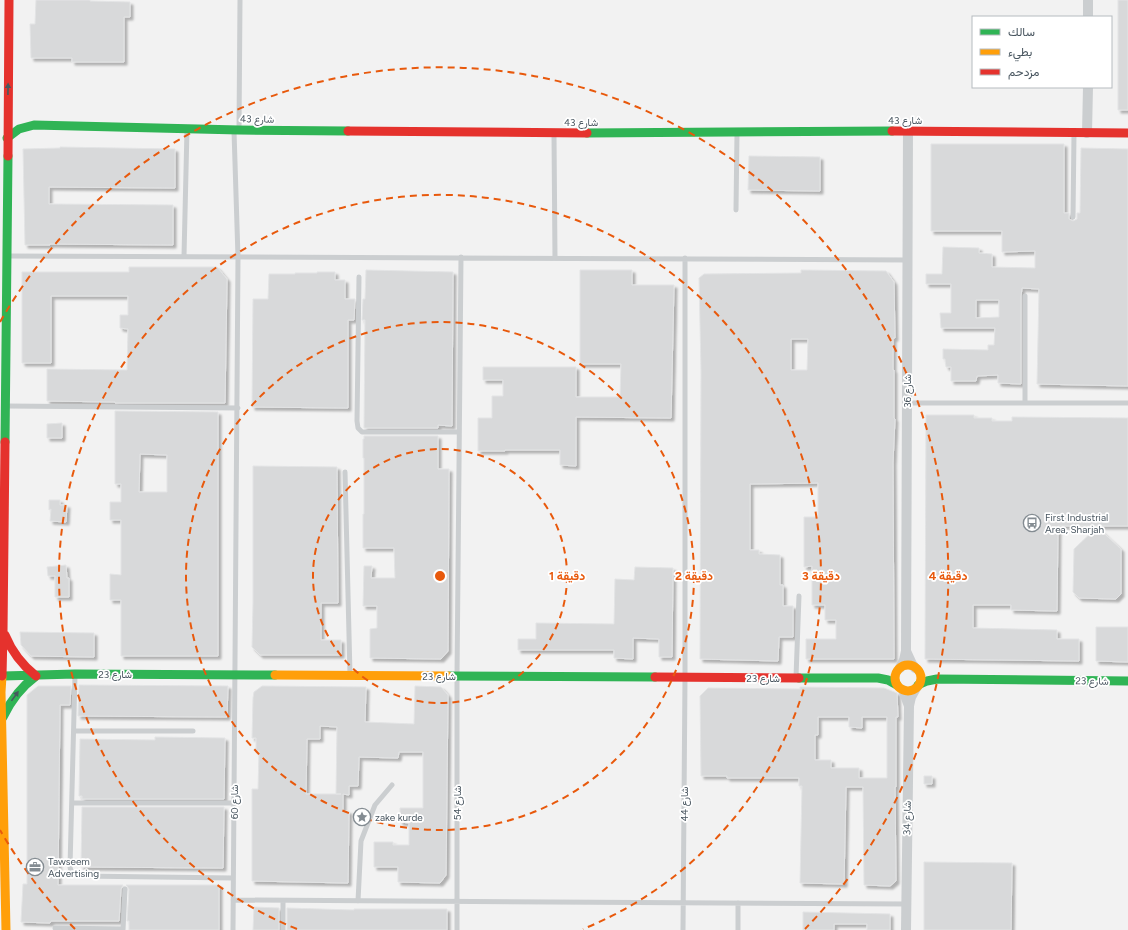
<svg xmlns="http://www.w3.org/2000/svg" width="1128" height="930" font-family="Figtree,Vazirmatn,sans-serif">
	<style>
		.building { fill: #d8d9da; stroke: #e3e4e5; fill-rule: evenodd; filter: url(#shadow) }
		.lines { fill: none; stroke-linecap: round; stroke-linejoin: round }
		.lane { stroke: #cbced0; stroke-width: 5 }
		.street { stroke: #cbced0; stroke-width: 10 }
		.fast { stroke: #30b455; stroke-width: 9 }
		.slow { stroke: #ff9f0a; stroke-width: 9 }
		.jam { stroke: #e5322d; stroke-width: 9 }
		.oneway { fill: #475a5e }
		.ring { fill: none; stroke: #e8590c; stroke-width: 2; stroke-dasharray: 7 5 }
		.labels { text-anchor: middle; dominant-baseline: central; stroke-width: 3.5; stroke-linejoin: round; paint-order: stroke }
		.street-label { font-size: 10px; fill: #48555f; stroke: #fff }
		.poi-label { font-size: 10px; fill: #48555f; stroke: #fff; text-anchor: start }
		.centre { fill: #e8590c; stroke: #fff; stroke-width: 2 }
		.ring-label { font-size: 12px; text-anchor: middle; font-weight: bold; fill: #e8590c; stroke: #fff; stroke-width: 3.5; stroke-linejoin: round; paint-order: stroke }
	</style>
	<defs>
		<filter id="shadow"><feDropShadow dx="3" dy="3" stdDeviation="1" flood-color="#0004"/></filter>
	</defs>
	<rect width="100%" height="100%" fill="#f2f2f2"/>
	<path class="building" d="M36,0H90V1L130,2V17H124V62H72V58H31L30,24H35Z
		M1118,0H1128V110H1118Z
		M931,144H1064V213H1069V219L1073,221L1077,219V213H1080L1081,148L1128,149V386L1037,384L1039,289L1022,288L1021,296V384L998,383V375L977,376L976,381H951V367H946L945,359H943V349L988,350V345H994L995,328H941L940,313H951V284H926V274H942L943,247L979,248V253L992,254V267L1035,268V251L1002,252V231H931ZM976,300H999V317L976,318Z
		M60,147L175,149V188L49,187V204L173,205V245L50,244V245H25L23,149L60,148Z
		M749,156L820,157V191L748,190Z
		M129,267H217L227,279L225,403H115V402L47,401V369L127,370L128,329L120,328V315H128V296H51V363H22V272H129Z
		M366,270L453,272L452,426L438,425V428H364L365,320H362L363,299H365Z
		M580,270H632V285H674L671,418L576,417V466L560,465V450H505V451H478V418H492V396H503V380H483V367H576V397H620L621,364H580Z
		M801,270L886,271L894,282L895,338H893V370H894V418L895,419L893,462L894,659H806V639H836V620H825V605H812V566L804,567V517H818V483L750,484V550H759V554L780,555V585H783V606H793V637H779L778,661L700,659L701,371L699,278L704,274L801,273ZM791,339H808L807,370H791Z
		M317,272H335V280H345V299H355L354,320H348V408L252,407L253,299H268L269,274H295V273H317Z
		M115,411L218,412V656H121V600H110V574L121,575V520H110V502H121V484H115ZM140,454L167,455V492H139Z
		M926,415H974V418H992V421H1012V417L1128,418V526H1058L1057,611L1011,610V605H973V628L1057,630V639H1079V661L925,659Z
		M62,423V438H47V424Z
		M364,436H438V469H449L448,651L441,659L370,658V629L377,628V606H363L364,566H372L371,578H395L394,548H363V514H364V458H363V439H364Z
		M253,466L337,467L338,603H321V640H341V655H260L252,647L253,603Z
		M49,500H60V505H67L66,522L50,521L51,509L49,510Z
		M1097,527L1121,549V594L1116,599L1079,598L1073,592L1074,549Z
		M66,565L67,578H69V597H55V576H48L47,567Z
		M635,567L673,568L672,657H659V639L633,638V659L614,658V650H518V639H536V623L614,624L615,579L634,580Z
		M1096,627H1128V662L1096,661Z
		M20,632L94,633V657L31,656L21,645Z
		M79,685L228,686L227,717L78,716Z
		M38,686H71L70,705H60L58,885H123L121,889L119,921H51L50,923L21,922L23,884H27V695Z
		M262,686L366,687L365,722L414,724L415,686L441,687L448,695L446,875L440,883L398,882V867H374V842H393V845H409V823L400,822V808H423V752H399L398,758L359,757L358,786H349V795L343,794V811H349L348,883L252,881V789H258L259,751H256V738H252L253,698L254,692ZM320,726L337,727L336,794H341H306L307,739H320Z
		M800,687L884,688L897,693L898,717H896V787H895L896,881L890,886L864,885L863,787H846L844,884L800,883L802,786H799V778H727V776H701L700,696L708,688L800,689ZM818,717H849V727L862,728V717H887V778H859V768H831V760H815V735H818Z
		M155,737L225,738L224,799H82V796H79L80,739L155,740Z
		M924,776H932V784H924Z
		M82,807H224L223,868L81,867Z
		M924,862L1012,863L1011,930H924Z
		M126,885H219V930H129V921H127L129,889Z
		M254,907L279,908V930H253Z
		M287,908L354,910V909H447V930H287Z
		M803,912L890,914V930H867V924H834V930H803Z"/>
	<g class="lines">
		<path class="lane" d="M239,129L240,0
			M554,135L555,258
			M736,210L737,133
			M1073,217L1074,134
			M7,256L908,260
			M184,256L187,129
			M359,277L357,421L358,428L362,432H459
			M907,403H1128
			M1025,403V296
			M7,406L238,408
			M345,472L350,675
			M75,675L70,867C71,874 75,876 81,876L233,878
			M796,677L799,596
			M74,731H193
			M72,803H234
			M233,900L907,904
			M358,901L361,841L375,805L392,785
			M55,928L123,929
			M123,930L125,889
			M233,930L238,257L234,131
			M283,930V901
			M457,930V676L461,257
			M683,930L685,677V258
			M738,930V903"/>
		<path class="street" d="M1088,17V0
			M1087,133L1088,87
			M906,651L912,664L915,668
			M900,668L904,660L906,651L908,131
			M903,690L909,706
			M906,930L909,706L911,697L916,688"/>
		<path class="fast" d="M587,133L892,131
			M7,138L19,129L34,125L239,130L348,131
			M5,442L8,156
			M3,676L75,674L275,675
			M448,676L655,677
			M799,678H878L888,680L897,685
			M918,685L927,681L937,679L1128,681
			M3,717C11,700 21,687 36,676"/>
		<path class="slow" d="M895 678a13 13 0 1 1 26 0a13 13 0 1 1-26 0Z
			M275,675L448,676
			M2,676L1,692L6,930"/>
		<path class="jam" d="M348,131L587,133
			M892,131L1128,133
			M8,156L9,0
			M5,635C12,652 22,665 36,676
			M2,676L3,632L5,442
			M655,677L799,678"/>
	</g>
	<defs><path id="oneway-solid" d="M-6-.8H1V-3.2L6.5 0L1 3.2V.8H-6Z"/></defs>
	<g class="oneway">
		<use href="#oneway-solid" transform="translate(8 89) rotate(-89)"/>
		<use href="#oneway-solid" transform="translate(15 696) rotate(-54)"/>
	</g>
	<g class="ring">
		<circle cx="440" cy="576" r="127"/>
		<circle cx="440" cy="576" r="254"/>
		<path d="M297 929A381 381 0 1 1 583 929"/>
		<path d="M75 929A508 508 0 0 1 0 830M0 322A508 508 0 1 1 805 929"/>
	</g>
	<defs>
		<symbol id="bus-ring" viewBox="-11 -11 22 22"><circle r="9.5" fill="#fff" stroke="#848c92" stroke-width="1.5"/><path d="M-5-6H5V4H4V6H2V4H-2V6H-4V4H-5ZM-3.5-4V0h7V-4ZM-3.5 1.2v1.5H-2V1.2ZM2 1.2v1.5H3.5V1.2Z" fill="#848c92"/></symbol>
		<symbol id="sight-ring" viewBox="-11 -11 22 22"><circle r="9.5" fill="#fff" stroke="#848c92" stroke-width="1.5"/><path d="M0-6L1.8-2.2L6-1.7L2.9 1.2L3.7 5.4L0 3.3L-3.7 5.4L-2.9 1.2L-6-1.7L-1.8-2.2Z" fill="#848c92"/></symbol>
		<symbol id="office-ring" viewBox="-11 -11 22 22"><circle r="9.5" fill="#fff" stroke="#848c92" stroke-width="1.5"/><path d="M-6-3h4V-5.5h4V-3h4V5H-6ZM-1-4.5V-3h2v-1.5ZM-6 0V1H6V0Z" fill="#848c92"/></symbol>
	</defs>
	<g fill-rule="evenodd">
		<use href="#bus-ring" x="1022" y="513" width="20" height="20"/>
		<use href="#sight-ring" x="352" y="807" width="20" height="20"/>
		<use href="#office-ring" x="25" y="857" width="20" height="20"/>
	</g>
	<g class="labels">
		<g class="street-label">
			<text transform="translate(257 119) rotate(1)">شارع 43</text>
			<text x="905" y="120">شارع 43</text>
			<text x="581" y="122">شارع 43</text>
			<text transform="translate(907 391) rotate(-90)">شارع 36</text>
			<text x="115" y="674">شارع 23</text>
			<text x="439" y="676">شارع 23</text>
			<text x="763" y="678">شارع 23</text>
			<text transform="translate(1092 681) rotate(1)">شارع 23</text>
			<text transform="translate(234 802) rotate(-90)">شارع 60</text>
			<text transform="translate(457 803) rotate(-90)">شارع 54</text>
			<text transform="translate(684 804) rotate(-90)">شارع 44</text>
			<text transform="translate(907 818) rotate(-89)">شارع 34</text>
		</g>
		<g class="poi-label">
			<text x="1045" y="517">First Industrial<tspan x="1045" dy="12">Area, Sharjah</tspan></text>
			<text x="375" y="817">zake kurde</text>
			<text x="48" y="861">Tawseem<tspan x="48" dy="12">Advertising</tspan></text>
		</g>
	</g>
	<circle cx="440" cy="576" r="6" class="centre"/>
	<g class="ring-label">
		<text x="567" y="580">1 دقيقة</text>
		<text x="694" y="580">2 دقيقة</text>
		<text x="821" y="580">3 دقيقة</text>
		<text x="948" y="580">4 دقيقة</text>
	</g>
	<rect x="972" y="16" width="140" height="72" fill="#ffffff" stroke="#b6bbbf"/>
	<rect x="980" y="29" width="20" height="6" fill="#30b455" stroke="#b6bbbf"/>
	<text x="1008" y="36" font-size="12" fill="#48555f">سالك</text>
	<rect x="980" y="49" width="20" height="6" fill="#ff9f0a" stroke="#b6bbbf"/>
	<text x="1008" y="56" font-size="12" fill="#48555f">بطيء</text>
	<rect x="980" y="69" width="20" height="6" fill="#e5322d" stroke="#b6bbbf"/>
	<text x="1008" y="76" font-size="12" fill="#48555f">مزدحم</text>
</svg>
